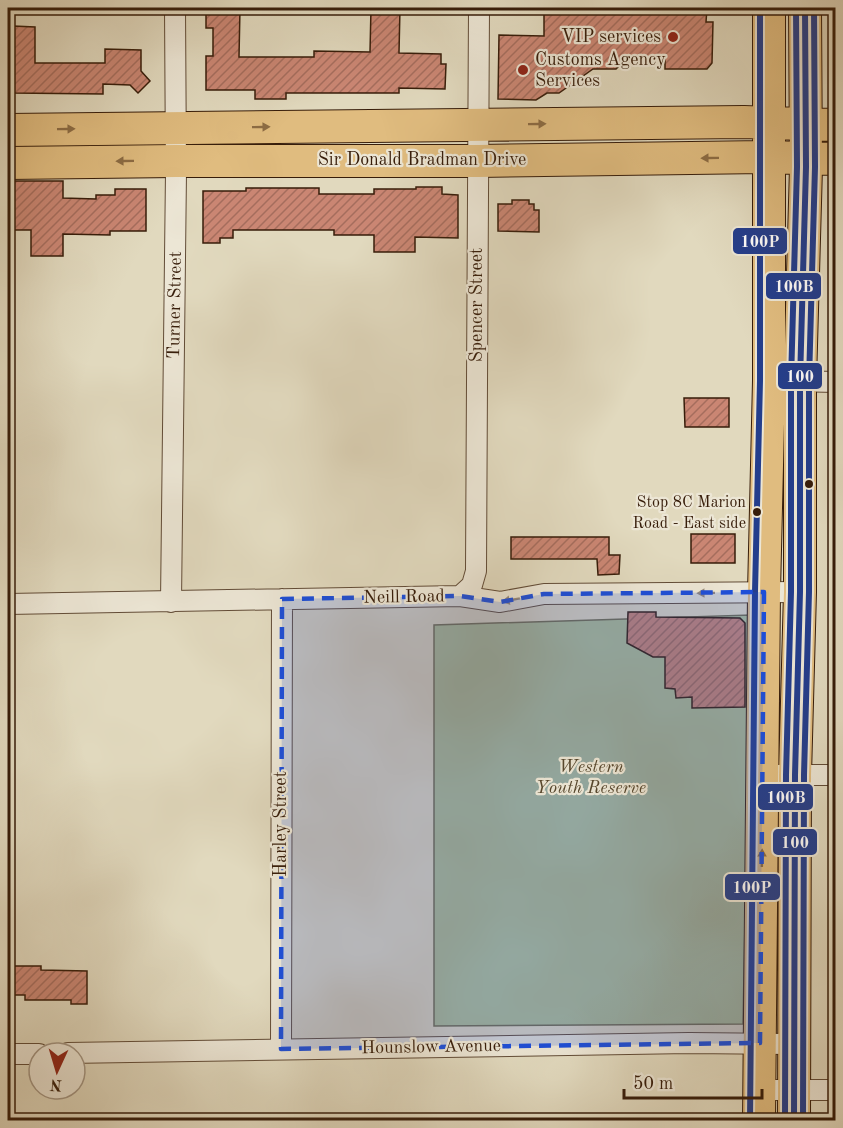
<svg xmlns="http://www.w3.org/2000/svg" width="843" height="1128" font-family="'Old Standard TT',serif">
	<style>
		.park { fill: #b1bf93; stroke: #746e4e; stroke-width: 1.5 }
		.building { fill: url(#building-hatch); stroke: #371d0a; stroke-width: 1.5 }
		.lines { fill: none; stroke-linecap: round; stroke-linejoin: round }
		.minor-casing { stroke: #624c37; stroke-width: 22 }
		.primary-casing { stroke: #371d0a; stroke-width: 34 }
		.minor { stroke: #ece6d5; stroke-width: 20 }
		.primary { stroke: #e0bc7f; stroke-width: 32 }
		.bus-1-casing { stroke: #ece6d5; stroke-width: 10 }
		.bus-2-casing { stroke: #ece6d5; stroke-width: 10 }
		.bus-3-casing { stroke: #ece6d5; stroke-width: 10 }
		.bus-4-casing { stroke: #ece6d5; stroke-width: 10 }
		.bus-1 { stroke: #243e8c; stroke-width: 6 }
		.bus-2 { stroke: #243e8c; stroke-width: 6 }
		.bus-3 { stroke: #243e8c; stroke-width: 6 }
		.bus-4 { stroke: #243e8c; stroke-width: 6 }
		.oneway { fill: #8c6c44 }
		.oneway2 { fill: #9b8c7a }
		.marked { fill: #1d4ed8; fill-opacity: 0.2; stroke: #1d4ed8; stroke-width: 4.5; stroke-dasharray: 12 8; stroke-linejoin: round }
		.poi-dot { fill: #8f2418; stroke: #ece6d5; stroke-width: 2 }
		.bus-dot { fill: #371d0a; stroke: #ece6d5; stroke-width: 2 }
		.labels { text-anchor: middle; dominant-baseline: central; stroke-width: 4.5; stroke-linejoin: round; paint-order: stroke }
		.bus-label { font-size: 16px; fill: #371d0a; stroke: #ece6d5; text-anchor: end }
		.poi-label { font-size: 18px; fill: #371d0a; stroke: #ece6d5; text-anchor: end }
		.street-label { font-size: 18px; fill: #371d0a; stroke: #ece6d5 }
		.park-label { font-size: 18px; font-style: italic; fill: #56462c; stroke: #ece6d5 }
		.line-badge { stroke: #ece6d5; stroke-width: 2 }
		.badge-label { font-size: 16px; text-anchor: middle; font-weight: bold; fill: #fff }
	</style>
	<defs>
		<pattern id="building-hatch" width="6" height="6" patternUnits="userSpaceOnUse" patternTransform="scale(1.5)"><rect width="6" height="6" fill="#ca8673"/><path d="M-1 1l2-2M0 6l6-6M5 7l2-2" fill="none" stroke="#a56d5d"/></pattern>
	</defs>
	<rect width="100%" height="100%" fill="#e1d9be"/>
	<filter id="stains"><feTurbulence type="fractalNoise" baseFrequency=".00333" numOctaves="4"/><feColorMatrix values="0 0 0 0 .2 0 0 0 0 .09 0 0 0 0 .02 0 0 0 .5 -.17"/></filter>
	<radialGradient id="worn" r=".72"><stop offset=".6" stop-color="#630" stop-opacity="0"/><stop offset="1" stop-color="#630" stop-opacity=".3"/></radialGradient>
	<path class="park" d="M751,615L743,1024L434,1026V625Z"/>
	<path class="building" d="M206,8H240L239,57H314V51L370,52L371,8H400L399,53L441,54V64H446L445,89L399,88V93H286V99H255V90H206V56H213V28H206Z
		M544,8H707L706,22H713L712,63L707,69H665V60L634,59L632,62H623L616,69H593L559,93H547L536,100L498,99L499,35L544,36Z
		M13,26L35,27V63H105V49L141,50V71L150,81L138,93L130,85L103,84V94L12,93Z
		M8,181H63V198L96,199V195H115V189H146V231H110V235L63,234V256H31V230H8Z
		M416,187H442V194L458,195V238L415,237V252H374V235H334V230H233V238H220V243H203V191H246V188H319V194H374V189H416Z
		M512,200H529V204H534V210H539V232L498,231V204H512Z
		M684,398H729V427H685Z
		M691,534H735V563H691Z
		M511,537H609V555H620L619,574L598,575L597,559H511Z
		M628,612H656V617L740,618L745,623V707L692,708V697L676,698L675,689L665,688V657H653L627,643Z
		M8,966H41V970L87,971V1004H71V1000H25V995H8Z"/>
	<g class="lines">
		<defs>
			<path id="minor" d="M790,381L836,382
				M460,596L472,585L476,571L479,8
				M171,602L176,172L175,8
				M8,604L460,596L500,602L544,594L800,592
				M764,775H836
				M281,1049L282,599
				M68,1053L689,1043L793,1044
				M8,1054H39
				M760,1090H836"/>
			<path id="primary" d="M8,130L744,122L836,125
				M8,163L176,161H478L768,157L836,159
				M759,1120L764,592L769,381V8
				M794,1120L795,775L800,592V381L806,167L805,8"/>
		</defs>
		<use href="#minor" class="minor-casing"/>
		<use href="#primary" class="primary-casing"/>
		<use href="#minor" class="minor"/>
		<use href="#primary" class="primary"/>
		<defs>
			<path id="bus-1" d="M794,1120L795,775L800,592V381L806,167L805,8"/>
			<path id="bus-2" d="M803,1120L804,775L809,592V381L815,167L814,8"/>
			<path id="bus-3" d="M785,1120L786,775L791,592V381L797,167L796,8"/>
			<path id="bus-4" d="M750,1120L755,592L760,381V8"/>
		</defs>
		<use href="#bus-1" class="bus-1-casing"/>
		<use href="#bus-2" class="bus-2-casing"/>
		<use href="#bus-3" class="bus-3-casing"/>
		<use href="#bus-4" class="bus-4-casing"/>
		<use href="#bus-1" class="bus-1"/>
		<use href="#bus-2" class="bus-2"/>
		<use href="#bus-3" class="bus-3"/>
		<use href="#bus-4" class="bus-4"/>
	</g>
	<defs><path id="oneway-solid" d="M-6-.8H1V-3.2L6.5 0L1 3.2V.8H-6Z" transform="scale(1.5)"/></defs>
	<g class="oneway">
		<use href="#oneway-solid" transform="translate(537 124) rotate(-1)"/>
		<use href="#oneway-solid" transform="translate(261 127) rotate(-1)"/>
		<use href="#oneway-solid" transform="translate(66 129) rotate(-1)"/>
		<use href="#oneway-solid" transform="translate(710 158) rotate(179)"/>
		<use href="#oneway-solid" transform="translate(125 161) rotate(179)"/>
		<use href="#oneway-solid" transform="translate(762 858) rotate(-89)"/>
	</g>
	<g class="oneway2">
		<use href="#oneway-solid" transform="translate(706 593) rotate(179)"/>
		<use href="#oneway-solid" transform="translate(511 600) rotate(170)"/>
	</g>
	<path class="marked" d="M764,592L760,1043L281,1049L282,599L460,596L500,602L544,594Z"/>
	<g class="poi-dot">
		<circle cx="673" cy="37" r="6"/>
		<circle cx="523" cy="70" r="6"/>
	</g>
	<g class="bus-dot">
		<circle cx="809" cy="484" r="5"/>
		<circle cx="757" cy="512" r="5"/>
	</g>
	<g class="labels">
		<g class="bus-label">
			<text x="746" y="503">Stop 8C Marion<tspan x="746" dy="21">Road - East side</tspan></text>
		</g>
		<g class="poi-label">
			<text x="661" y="37">VIP services</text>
			<text x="535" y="60" text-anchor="start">Customs Agency<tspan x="535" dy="21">Services</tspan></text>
		</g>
		<g class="street-label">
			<text x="422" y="160">Sir Donald Bradman Drive</text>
			<text transform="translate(175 305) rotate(-89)">Turner Street</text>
			<text transform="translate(477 305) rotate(-90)">Spencer Street</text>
			<text transform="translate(404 597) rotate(-1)">Neill Road</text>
			<text transform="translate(281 824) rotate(-90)">Harley Street</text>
			<text transform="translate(431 1047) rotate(-1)">Hounslow Avenue</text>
		</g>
		<g class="park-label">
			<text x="591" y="767">Western<tspan x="591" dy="21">Youth Reserve</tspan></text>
		</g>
	</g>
	<g class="line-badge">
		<rect x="732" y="227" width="56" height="28" rx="6" fill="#243e8c"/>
		<rect x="765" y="272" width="57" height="28" rx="6" fill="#243e8c"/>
		<rect x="777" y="362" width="46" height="28" rx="6" fill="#243e8c"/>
		<rect x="757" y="783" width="57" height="28" rx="6" fill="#243e8c"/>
		<rect x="772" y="828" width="46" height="28" rx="6" fill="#243e8c"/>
		<rect x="724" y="873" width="57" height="28" rx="6" fill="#243e8c"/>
	</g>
	<g class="badge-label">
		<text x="760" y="247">100P</text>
		<text x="794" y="292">100B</text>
		<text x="800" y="382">100</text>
		<text x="786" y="803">100B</text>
		<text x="795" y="848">100</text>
		<text x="752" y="893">100P</text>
	</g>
	<rect width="843" height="1128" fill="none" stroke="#e1d9be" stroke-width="30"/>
	<rect x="9" y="9" width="825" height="1110" fill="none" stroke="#371d0a" stroke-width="3"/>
	<rect x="15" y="15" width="813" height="1098" fill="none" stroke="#371d0a" stroke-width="1.5"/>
	<g transform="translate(57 1071) rotate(184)"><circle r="28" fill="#ece6d5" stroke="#a49684" stroke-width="1.5"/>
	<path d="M0-4.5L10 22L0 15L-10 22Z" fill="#8f2418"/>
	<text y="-9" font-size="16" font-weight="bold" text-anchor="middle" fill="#371d0a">N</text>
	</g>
	<path d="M624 1089v9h138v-9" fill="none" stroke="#371d0a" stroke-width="3"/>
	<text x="633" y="1089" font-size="18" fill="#371d0a" stroke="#ece6d5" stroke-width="4.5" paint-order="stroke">50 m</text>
	<rect width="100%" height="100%" filter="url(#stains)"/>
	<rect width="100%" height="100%" fill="url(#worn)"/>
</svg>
